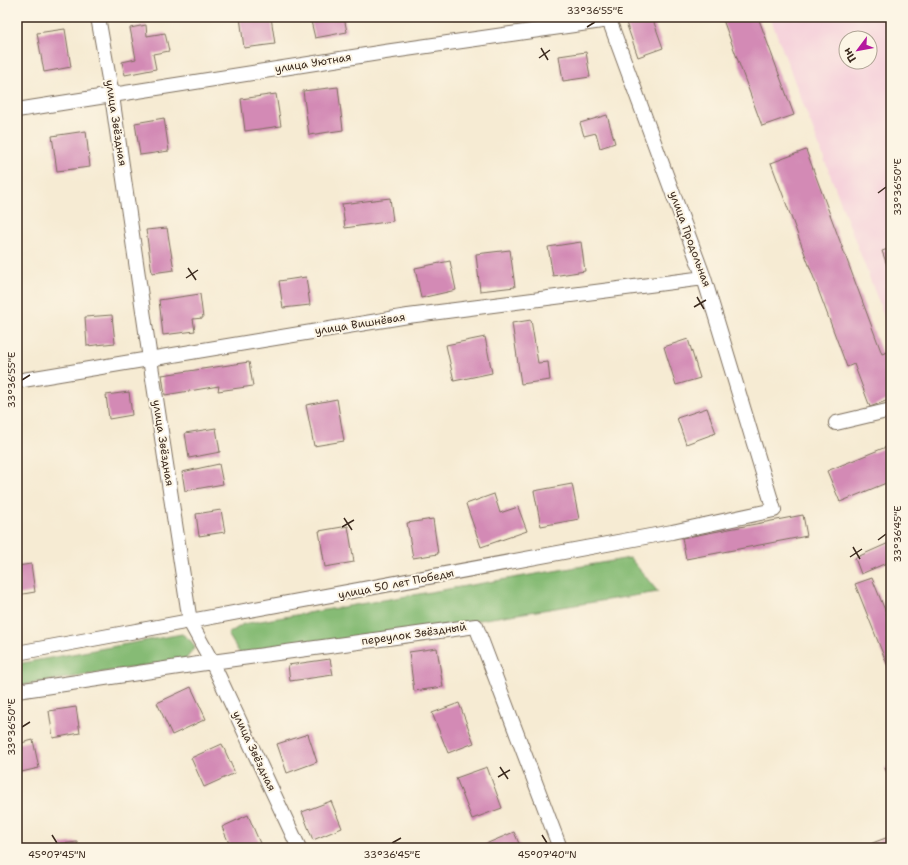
<svg xmlns="http://www.w3.org/2000/svg" width="908" height="865" font-family="'Shantell Sans',sans-serif">
	<style>
		.built { fill: #f5cfda; fill-rule: evenodd }
		.forest { fill: #86bb75; stroke: #60724a }
		.building { fill: #d38ab5 }
		.lines { fill: none; stroke-linecap: round; stroke-linejoin: round }
		.minor-casing { stroke: #7c6e5d; stroke-width: 16 }
		.minor { stroke: #fff; stroke-width: 14 }
		.ticks { fill: none; stroke: #3b2a1e; stroke-width: 1.5 }
		.labels { text-anchor: middle; dominant-baseline: central; stroke-width: 4; stroke-linejoin: round; paint-order: stroke }
		.street-label { font-size: 11px; fill: #3b2a1e; stroke: #fcf5e5 }
		.neatline { fill: none; stroke: #3b2a1e; stroke-width: 1.5 }
		.ticks-label { font-size: 10px; text-anchor: middle; fill: #3b2a1e }
	</style>
	<rect width="100%" height="100%" fill="#fcf5e5"/>
	<filter id="ink" filterUnits="userSpaceOnUse"><feTurbulence type="fractalNoise" baseFrequency=".025" numOctaves="2"/><feDisplacementMap in="SourceGraphic" scale="8" xChannelSelector="R" yChannelSelector="G"/><feConvolveMatrix kernelMatrix="1 2 1 2 8 2 1 2 1" color-interpolation-filters="sRGB"/></filter>
	<filter id="wash" filterUnits="userSpaceOnUse"><feTurbulence type="fractalNoise" baseFrequency=".012" numOctaves="4" result="noise"/><feDisplacementMap in="SourceGraphic" scale="16" xChannelSelector="R" yChannelSelector="G"/><feGaussianBlur stdDeviation="0.9" result="paint"/><feColorMatrix in="noise" values="0 0 0 0 0 0 0 0 0 0 0 0 0 0 0 0 0 1.4 0 .05"/><feComposite in="paint" operator="in"/></filter>
	<g filter="url(#wash)">
		<rect width="100%" height="100%" fill="#f6ebd3"/>
		<path class="built" d="M770,17H891V328L889,329ZM846,38H870V62H846Z"/>
		<path class="forest" d="M630,558L658,592L242,657L228,634L243,624Z
			M182,634L191,641L195,647L186,659L17,686V664Z"/>
		<g id="blocks">
			<path class="building" d="M240,17H271L275,44L244,48Z
				M310,17H344L347,32L315,38Z
				M624,17H652L663,48L638,57Z
				M722,17H758L794,115L762,126Z
				M146,25L147,36L165,33L169,51L153,54L156,69L125,75L122,62L136,59L130,28Z
				M65,29L71,67L44,72L37,33Z
				M586,52L590,77L563,81L559,56Z
				M338,87L343,130L309,135L303,91Z
				M276,94L281,126L245,131L241,99Z
				M607,115L615,143L600,148L596,133L584,136L580,123Z
				M164,118L169,151L140,155L135,123Z
				M86,131L90,167L57,171L52,136Z
				M806,150L882,354L889,351L891,357V399L870,407L854,364L847,367L771,163Z
				M390,198L393,221L345,228L342,204Z
				M167,228L174,270L152,273L146,230Z
				M581,242L585,271L553,276L548,247Z
				M891,248V276L882,251Z
				M510,250L515,287L480,291L476,254Z
				M450,261L456,290L421,298L415,268Z
				M306,277L310,305L283,308L279,281Z
				M200,294L203,318L193,319L195,331L163,335L159,300Z
				M112,315L115,343L87,346L85,317Z
				M531,320L538,363L548,362L550,380L521,384L512,323Z
				M485,337L492,373L454,381L446,345Z
				M688,339L700,378L676,385L664,347Z
				M249,362L253,386L218,391L219,386L165,395L162,375Z
				M129,392L132,415L109,419L106,395Z
				M337,399L344,441L314,446L306,405Z
				M707,408L716,433L686,444L677,418Z
				M216,428L220,452L189,458L185,433Z
				M891,445V481L840,502L827,471Z
				M219,464L223,484L185,491L182,472Z
				M572,484L579,519L541,526L534,491Z
				M494,494L500,513L518,507L527,531L481,547L466,504Z
				M221,510L225,532L199,536L196,514Z
				M803,515L807,536L686,559L682,538Z
				M433,519L438,554L413,558L407,523Z
				M348,526L354,562L325,567L319,531Z
				M891,542V561L861,574L855,558Z
				M31,564L35,592L17,595V566Z
				M872,578L891,625V674L855,584Z
				M437,648L443,687L414,691L409,652Z
				M330,659L333,675L290,681L288,665Z
				M191,687L206,719L172,735L157,703Z
				M459,703L474,743L448,753L432,713Z
				M76,707L80,733L53,738L49,711Z
				M308,734L317,762L287,773L277,744Z
				M33,740L39,768L17,773V744Z
				M222,744L235,773L204,787L191,758Z
				M891,765V782L885,768Z
				M487,767L502,808L472,819L456,778Z
				M331,801L342,828L313,840L302,812Z
				M248,815L262,848H231L222,827Z
				M514,832L521,848H482L481,846Z
				M891,836V848H862L875,842Z
				M77,842L78,848H62L61,844Z"/>
		</g>
	</g>
	<g filter="url(#ink)">
		<use href="#blocks" fill-opacity="0" stroke="#7c6e5d" stroke-width="1"/>
		<g class="lines">
			<defs>
				<path id="minor" d="M98,17L112,96L150,359L190,622L212,662L299,848
					M17,110L385,52L609,20
					M17,381L408,316L704,278
					M836,423L891,410
					M17,653L672,532L774,510L704,278L608,17
					M17,691L212,662L476,626L560,848"/>
			</defs>
			<use href="#minor" class="minor-casing"/>
			<use href="#minor" class="minor"/>
		</g>
	</g>
	<path class="ticks" d="M587,27L595,22M541,48L548,60M539,58L550,50M878,193L886,187M188,268L196,280M186,278L198,270M697,297L704,309M694,307L706,300M22,380L30,375M344,518L352,530M342,527L354,520M878,540L886,534M853,547L860,559M850,557L862,549M22,727L30,722M500,767L508,779M498,777L510,770M52,835L57,843M542,835L547,843M392,843L401,838"/>
	<g class="labels">
		<g class="street-label">
			<text transform="translate(313 63) rotate(-9)">улица Уютная</text>
			<text transform="translate(116 123) rotate(81)">улица Звёздная</text>
			<text transform="translate(690 239) rotate(70)">улица Продольная</text>
			<text transform="translate(360 324) rotate(-9)">улица Вишнёвая</text>
			<text transform="translate(163 443) rotate(81)">улица Звёздная</text>
			<text transform="translate(396 584) rotate(-11)">улица 50 лет Победы</text>
			<text transform="translate(414 634) rotate(-8)">переулок Звёздный</text>
			<text transform="translate(254 751) rotate(65)">улица Звёздная</text>
		</g>
	</g>
	<rect width="908" height="865" fill="none" stroke="#fcf5e5" stroke-width="44"/>
	<g transform="translate(858 50) rotate(238)"><circle r="19" fill="#fcf5e5" stroke="#afa495"/>
	<path d="M0-3L7 15L0 10L-7 15Z" fill="#b5179e"/>
	<text y="-6" font-size="11" font-weight="bold" text-anchor="middle" fill="#3b2a1e">Пн</text>
	</g>
	<rect x="22" y="22" width="864" height="821" class="neatline"/>
	<g class="ticks-label">
		<text x="595" y="14">33°36'55"E</text>
		<text transform="translate(897 187) rotate(-90)" y="4">33°36'50"E</text>
		<text transform="translate(11 380) rotate(-90)" y="4">33°36'55"E</text>
		<text transform="translate(897 534) rotate(-90)" y="4">33°36'45"E</text>
		<text transform="translate(11 727) rotate(-90)" y="4">33°36'50"E</text>
		<text x="57" y="858">45°07'45"N</text>
		<text x="392" y="858">33°36'45"E</text>
		<text x="547" y="858">45°07'40"N</text>
	</g>
</svg>
